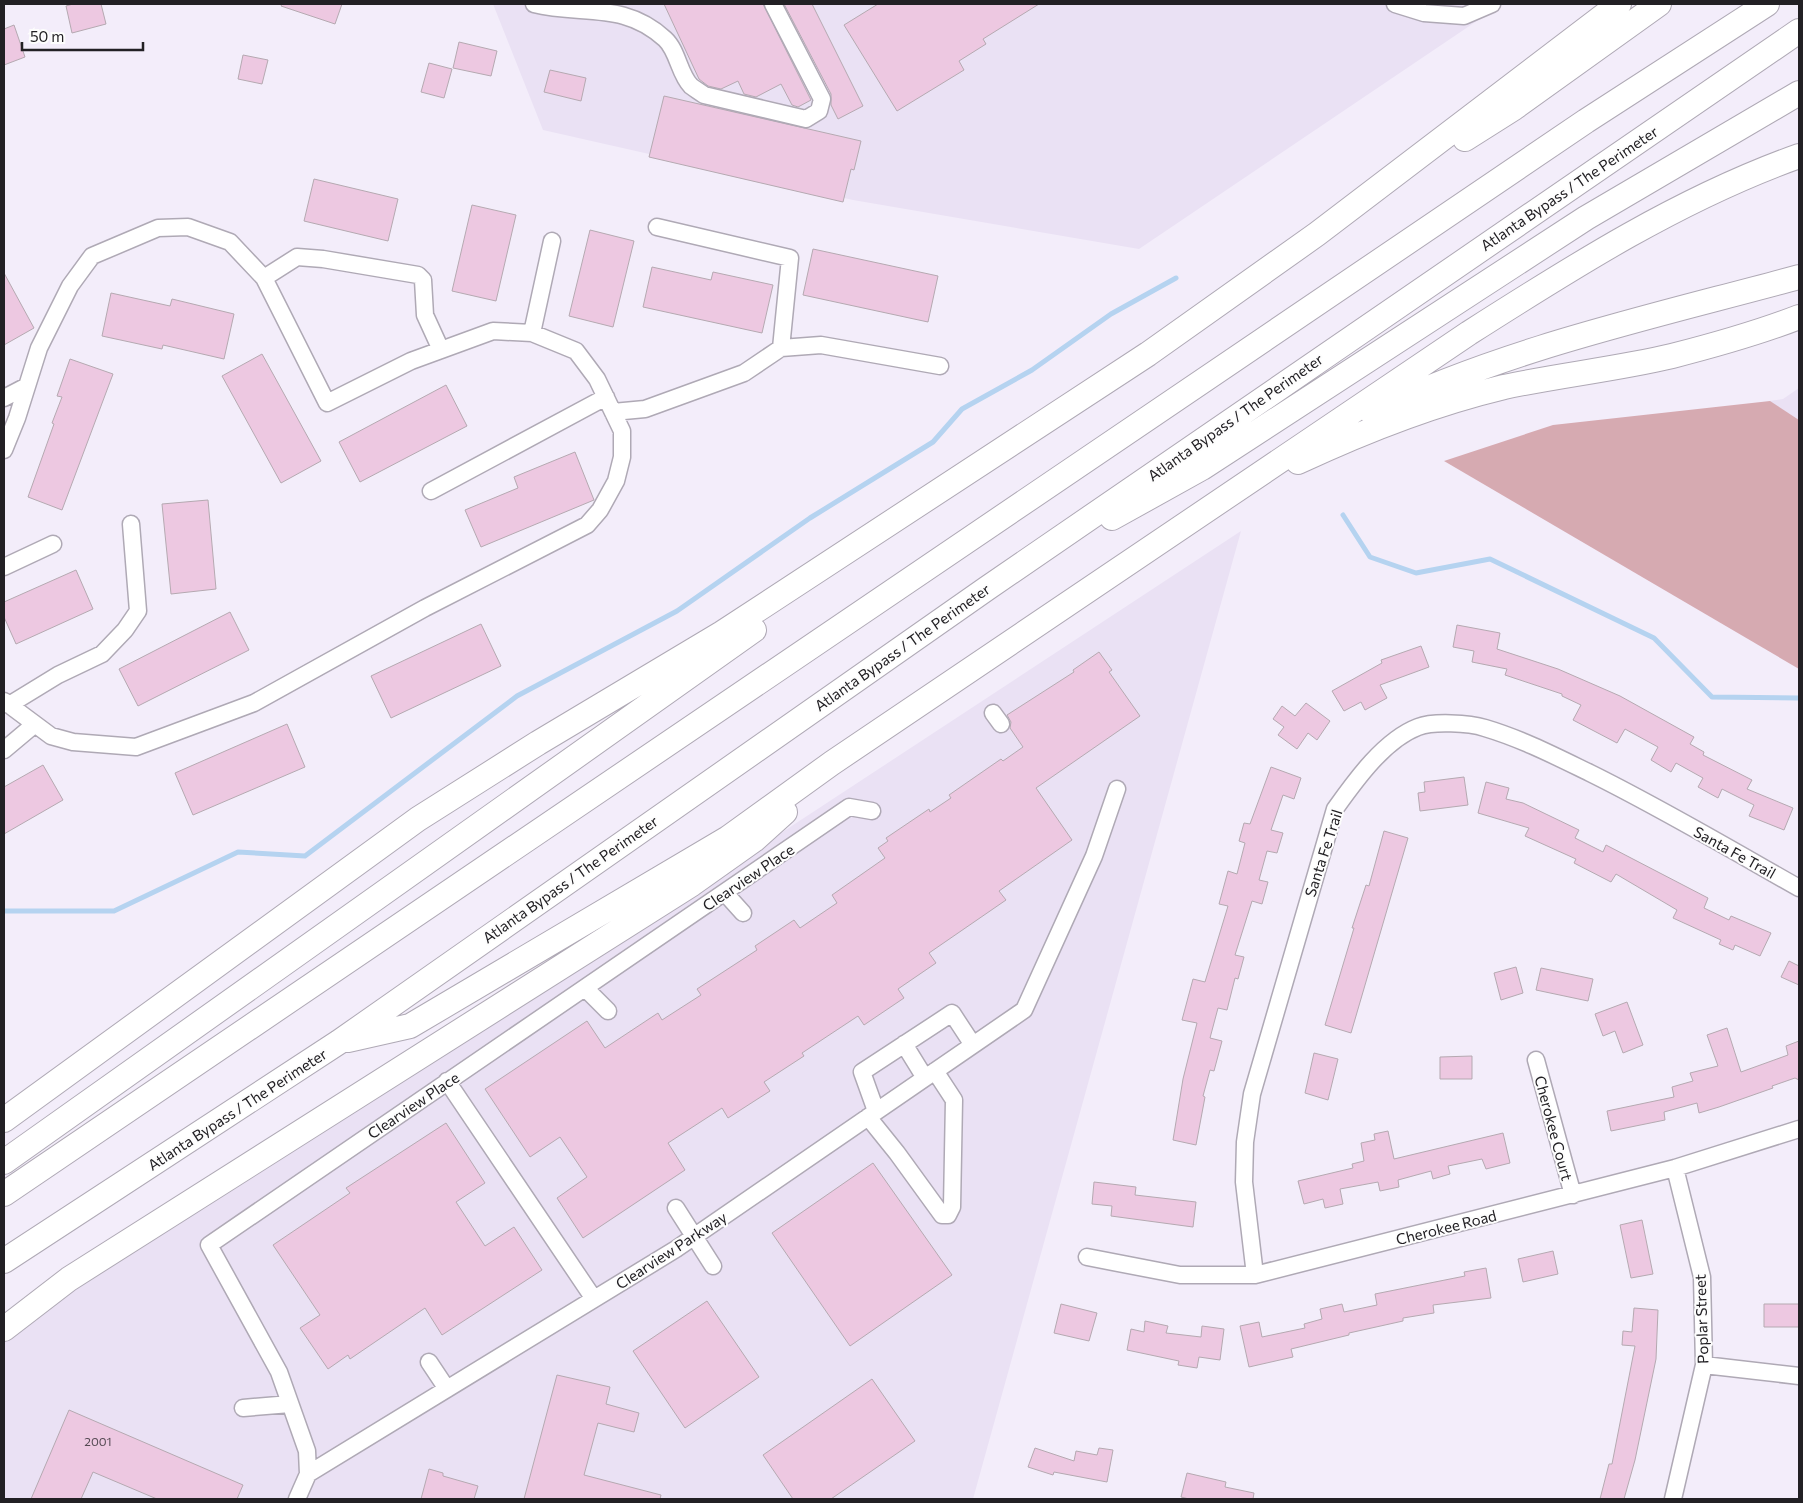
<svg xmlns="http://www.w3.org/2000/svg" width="1803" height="1503" font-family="Commissioner,sans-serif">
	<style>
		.built { fill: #eae1f4 }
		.forest { fill: #d6aab1 }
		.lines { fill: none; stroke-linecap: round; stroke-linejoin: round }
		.stream { stroke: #b5d3f0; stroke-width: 5 }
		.building { fill: #edc8e1; stroke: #b5a9b1 }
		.minor-casing { stroke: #afa9b5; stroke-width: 19 }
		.highway-casing { stroke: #afa9b5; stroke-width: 26 }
		.minor { stroke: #fff; stroke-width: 16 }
		.highway { stroke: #fff; stroke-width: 24 }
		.labels { text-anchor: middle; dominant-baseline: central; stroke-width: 4; stroke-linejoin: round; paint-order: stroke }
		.number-label { font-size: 12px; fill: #554a53 }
		.street-label { font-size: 15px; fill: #222024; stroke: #fdfdfd }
	</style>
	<rect width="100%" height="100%" fill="#f3edfa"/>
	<path class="built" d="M493,4H1502L1139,249L853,200L543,130Z
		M1799,388V420L1769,401L1783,399Z
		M1241,531L973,1499H4V1336L705,883Z"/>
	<path class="forest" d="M1770,401L1799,420V669L1444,461L1553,425Z"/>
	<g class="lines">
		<path class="stream" d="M1343,515L1370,557L1416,573L1490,559L1654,638L1712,697L1799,698
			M4,911H114L238,852L305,856L517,696L677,611L810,518L933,442L962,409L1032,370L1111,314L1176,278"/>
	</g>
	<path class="building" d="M73,4H101L106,24L72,33L66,6Z
		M282,4H342L335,24L281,6Z
		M664,4H763L811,100L798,107L792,105L781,84L756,97L744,94L738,81L721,89L708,86L699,79Z
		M784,4H812L863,106L838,119L831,105V94Z
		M878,4H1039L983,39L986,44L959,61L964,70L897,111L844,25Z
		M14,25L25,57L4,65V29Z
		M459,42L497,51L491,76L453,68Z
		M243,55L268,60L262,84L238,79Z
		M429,63L452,69L444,98L421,92Z
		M550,70L586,78L581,101L544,92Z
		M664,96L861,141L854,170L851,169L843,202L649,157Z
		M314,179L398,199L388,241L304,221Z
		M472,205L516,215L496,301L452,291Z
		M590,230L634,241L613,327L569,316Z
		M813,249L938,276L928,322L803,295Z
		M652,267L711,280L713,272L773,285L762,333L643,307Z
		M4,273L34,328L4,345Z
		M111,293L170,306L172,299L234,314L224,359L163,345L162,349L102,336Z
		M262,354L321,461L281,483L222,376Z
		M70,359L113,374L62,510L28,497L54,424L52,423L62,397L57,396Z
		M446,385L467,426L360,482L339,442Z
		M575,452L594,500L481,547L465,510L518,488L514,477Z
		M208,500L216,589L171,594L162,504Z
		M76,570L93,609L16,644L4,617V602Z
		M230,612L249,650L138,706L119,669Z
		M481,624L501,666L391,718L371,676Z
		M1457,625L1500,633L1497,649L1558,669L1620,696L1694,737L1690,744L1704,752L1703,755L1752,780L1747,789L1793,808L1784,830L1749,816L1754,805L1722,789L1718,798L1698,787L1703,778L1676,763L1671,772L1651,760L1658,747L1625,729L1617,743L1573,720L1581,705L1562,696V694L1505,675L1507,669L1472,662L1474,651L1453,647Z
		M1421,646L1429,667L1380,685L1387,698L1365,710L1361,702L1344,711L1332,691L1382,663L1381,660Z
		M1099,652L1112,670L1109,672L1140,716L1036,788L1072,840L999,891L1006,900L929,953L936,963L898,989L904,998L864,1025L858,1016L802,1053L804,1056L764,1082L770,1091L728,1118L722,1108L668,1143L685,1170L583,1238L557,1198L587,1177L560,1137L530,1157L485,1089L587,1021L605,1048L658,1013L662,1020L701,995L697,989L757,950L755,946L794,920L800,928L837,903L832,895L885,858L878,848L888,841L886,838L929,809L930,812L951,798L949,795L1001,759L1003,761L1023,747L1010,728L1011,722L1007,715L1074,672L1073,670Z
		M1306,703L1330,721L1317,740L1308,733L1297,749L1278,735L1284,727L1273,719L1282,706L1295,716Z
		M287,724L305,767L193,815L175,773Z
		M43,765L63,800L4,834V787Z
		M1271,767L1301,778L1294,799L1283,795L1271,830L1283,833L1277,853L1267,851L1259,880L1268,882L1262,904L1252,901L1235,955L1244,957L1238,979L1235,978L1227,1010L1218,1008L1210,1038L1222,1041L1214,1071L1210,1070L1203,1096L1205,1097L1196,1145L1173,1140L1183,1079L1197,1023L1182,1020L1193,979L1205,982L1228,906L1219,904L1228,871L1237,874L1245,843L1239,841L1244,823L1250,824Z
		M1464,777L1468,805L1420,811L1418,793L1425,792L1424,782Z
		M1486,782L1509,788L1506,799L1523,803L1579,830L1575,838L1603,852L1606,845L1708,898L1704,908L1729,920L1731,916L1771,933L1760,956L1735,945L1733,950L1719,944L1721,940L1673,918L1677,910L1616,874L1611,882L1574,863L1576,859L1525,836L1529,828L1478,813Z
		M1384,831L1408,838L1351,1033L1325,1025L1354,928H1352L1366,885L1369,886Z
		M1789,961L1799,966V985L1781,977Z
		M1516,967L1523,993L1501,1000L1494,973Z
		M1541,968L1593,979L1588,1001L1536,990Z
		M1627,1002L1643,1045L1623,1053L1615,1031L1603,1036L1595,1014Z
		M1727,1028L1741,1072L1788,1055L1786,1046L1799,1041V1080L1795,1078L1772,1086L1773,1088L1719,1107L1699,1113L1697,1103L1664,1112L1665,1120L1611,1131L1607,1111L1674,1097L1672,1087L1693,1081L1690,1073L1718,1066L1707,1035Z
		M1314,1053L1338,1059L1328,1100L1305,1093Z
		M1472,1056V1079H1440V1057Z
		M446,1123L485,1183L456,1202L485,1246L514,1227L542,1270L442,1335L425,1308L350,1359L348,1355L328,1369L300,1328L320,1315L273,1245L350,1193L346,1188Z
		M1388,1131L1394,1159L1503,1133L1510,1163L1486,1169L1482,1159L1448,1166L1450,1174L1433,1179L1431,1171L1398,1180L1399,1187L1380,1191L1378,1182L1340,1189L1343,1204L1325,1208L1323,1199L1304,1204L1298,1181L1353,1168L1352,1164L1364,1161L1361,1143L1375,1140L1374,1134Z
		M873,1163L952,1275L850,1346L772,1233Z
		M1094,1182L1136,1187L1135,1195L1196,1202L1193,1227L1111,1216L1112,1206L1092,1204Z
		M1642,1220L1653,1274L1631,1278L1620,1225Z
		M1553,1251L1558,1274L1523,1282L1518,1259Z
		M1486,1268L1491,1298L1433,1305L1434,1313L1403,1318V1321L1349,1333V1335L1291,1349L1293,1357L1249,1367L1240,1326L1259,1322L1262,1337L1305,1328L1304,1324L1322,1319L1320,1309L1342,1304L1344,1312L1377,1305L1375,1294L1465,1276L1464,1272Z
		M707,1301L759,1377L685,1428L633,1351Z
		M1061,1304L1097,1313L1089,1341L1054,1333Z
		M1764,1304H1799V1327H1764Z
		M1634,1308L1658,1310L1656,1359L1635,1460L1624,1499H1600L1609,1464H1612L1635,1346L1622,1345L1623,1331L1632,1332Z
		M1145,1321L1168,1326L1166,1333L1201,1337L1202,1326L1224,1329L1220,1360L1199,1357L1197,1368L1178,1365L1179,1361L1127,1350L1131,1329L1144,1332Z
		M557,1375L610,1387L606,1404L639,1413L634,1432L598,1423L584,1475L661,1495L660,1499H524Z
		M872,1379L915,1441L831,1499H793L763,1455Z
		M69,1410L243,1485L237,1499H157L93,1472L81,1499H31Z
		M1035,1448L1074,1461L1076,1451L1097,1455L1099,1448L1113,1450L1107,1482L1054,1472L1053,1475L1028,1467Z
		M429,1469L443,1473V1476L478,1486L474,1499H421Z
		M1187,1473L1226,1482L1225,1487L1254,1493L1253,1499H1189L1181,1497Z"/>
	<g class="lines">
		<defs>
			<path id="minor" d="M534,4C582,16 624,1 665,39C678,51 679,74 691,86C695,89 700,92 704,95L806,119L819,111L822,99L773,4
				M1395,4L1424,13L1464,16L1492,4
				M657,227L790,258L781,348
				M264,278L297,257L323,259L418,275L423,280L425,315L441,350
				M532,333L552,241
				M4,398L27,386
				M613,412L645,409L744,373L781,348L821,345L940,366
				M4,450L17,418L39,348L70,286L92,256L158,228L188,227L230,242L264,278L327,403L411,361L493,331L532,333L576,351L597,379L622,431V457L616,481L600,510L587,525L425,608L254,703L136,747L73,742L51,736L4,701
				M431,491L606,397
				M4,567L53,544
				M9,705L58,675L102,654L125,630L138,611L131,524
				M993,713L1001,724
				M4,750L35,724
				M725,893L743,913
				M585,988L608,1011
				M904,1044L925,1078
				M1536,1060L1573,1195
				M447,1081L594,1299
				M876,1111L862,1072L952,1013L973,1045
				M868,1117L897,1153L942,1215H948L952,1207L954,1100L935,1071
				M676,1208L713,1266
				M1087,1257L1180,1275H1255L1675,1168L1799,1129
				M1255,1275L1244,1182L1245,1142L1252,1094L1335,809C1355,781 1384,740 1418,727C1433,721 1469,723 1485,728C1522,739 1555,756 1590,773C1661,808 1730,849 1799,888
				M429,1362L447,1389
				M1704,1365L1799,1376
				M243,1408L290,1404
				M308,1474L676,1249L1024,1010L1094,856L1117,789
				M297,1499L308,1474L307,1451L279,1372L209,1245L849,807L872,811
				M1673,1499L1704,1365L1702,1277L1675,1168"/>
			<path id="highway" d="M1465,139L1514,108L1659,4
				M1372,413C1507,348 1656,316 1799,277
				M1298,462C1364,431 1433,404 1504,387C1560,375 1617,369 1672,356C1715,345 1758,333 1799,317
				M1112,518L1202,468L1586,218L1799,93
				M348,1040L410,1026L728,838L832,763L1469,333C1574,266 1681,198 1799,156
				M4,1120L418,819L538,743L722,633L1148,354L1317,234L1619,4
				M4,1162L754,630
				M4,1194L1586,121L1767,4
				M4,1261L339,1042L986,589L1799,31
				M4,1329L69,1279L692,884L754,840L785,812"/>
		</defs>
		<use href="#minor" class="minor-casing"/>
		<use href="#highway" class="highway-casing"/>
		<use href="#minor" class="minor"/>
		<use href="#highway" class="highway"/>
	</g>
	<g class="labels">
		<g class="number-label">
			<text x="98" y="1441">2001</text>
		</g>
		<g class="street-label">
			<text transform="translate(1569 188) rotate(-34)">Atlanta Bypass / The Perimeter</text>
			<text transform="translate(1235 417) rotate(-35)">Atlanta Bypass / The Perimeter</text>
			<text transform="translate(902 647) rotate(-35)">Atlanta Bypass / The Perimeter</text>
			<text transform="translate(1735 852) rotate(29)">Santa Fe Trail</text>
			<text transform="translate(1323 853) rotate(-72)">Santa Fe Trail</text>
			<text transform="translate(748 877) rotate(-34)">Clearview Place</text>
			<text transform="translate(570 879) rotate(-35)">Atlanta Bypass / The Perimeter</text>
			<text transform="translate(413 1105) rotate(-34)">Clearview Place</text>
			<text transform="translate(237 1109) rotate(-33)">Atlanta Bypass / The Perimeter</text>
			<text transform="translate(1554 1128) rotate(75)">Cherokee Court</text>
			<text transform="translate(1446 1227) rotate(-14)">Cherokee Road</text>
			<text transform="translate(671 1250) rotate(-33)">Clearview Parkway</text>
			<text transform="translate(1701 1319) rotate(-92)">Poplar Street</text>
		</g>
	</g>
	<rect width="1803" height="1503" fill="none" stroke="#222024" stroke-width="10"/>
	<path d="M22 42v8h121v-8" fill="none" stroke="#222024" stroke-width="2.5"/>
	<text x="30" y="42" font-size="15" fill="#222024" stroke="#fdfdfd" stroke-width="4" paint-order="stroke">50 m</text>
</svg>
